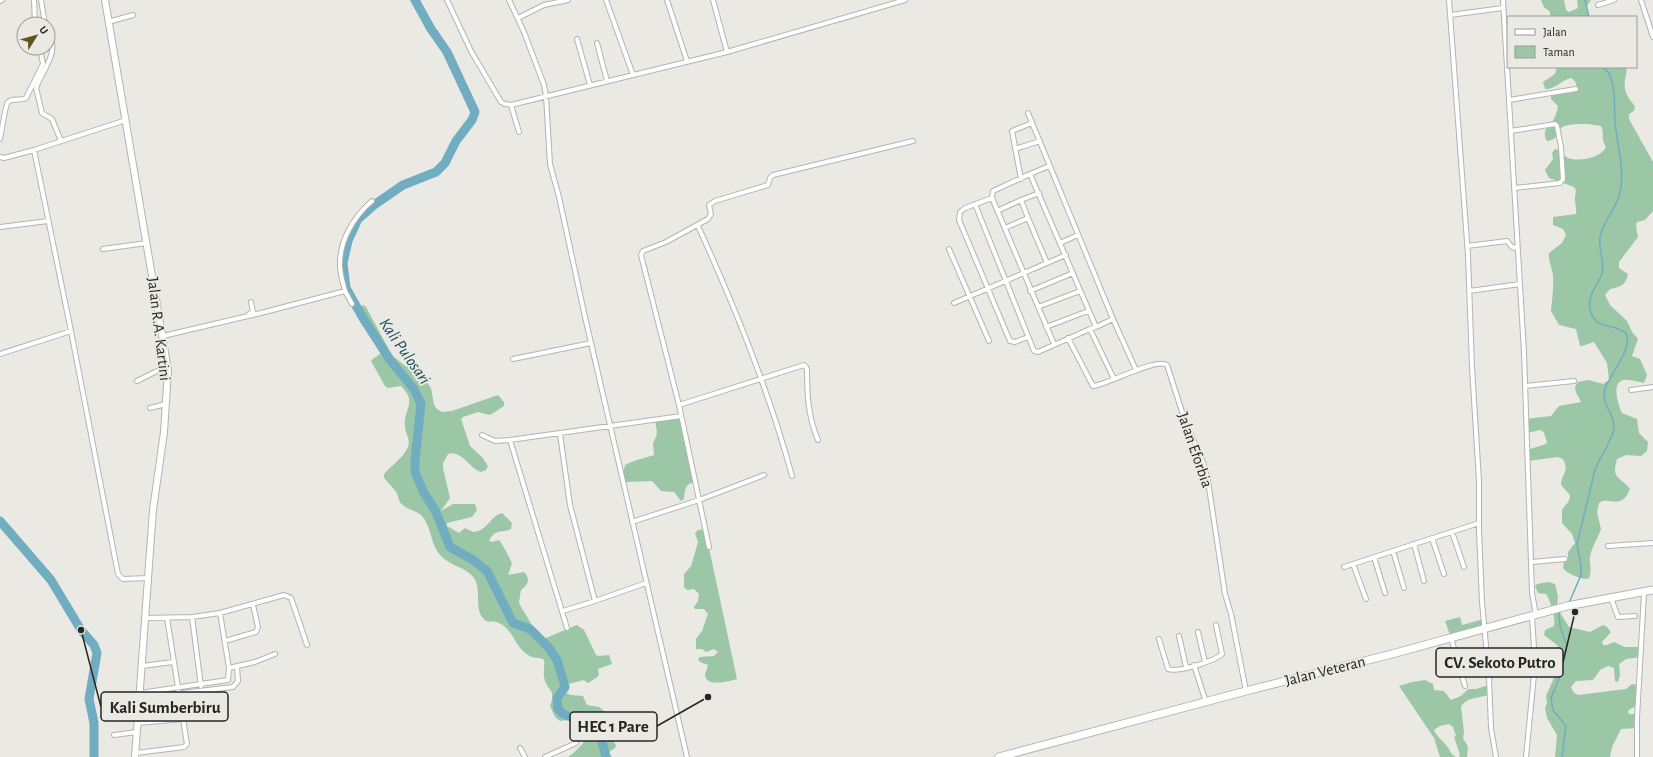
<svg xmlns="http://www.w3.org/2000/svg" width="1653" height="757" font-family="'Alegreya Sans',sans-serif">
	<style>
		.green { fill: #9bc7a6 }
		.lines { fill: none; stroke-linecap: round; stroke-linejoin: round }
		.stream { stroke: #71adc1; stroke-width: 1.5 }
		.river { stroke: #71adc1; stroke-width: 9 }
		.street-casing { stroke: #b4b4af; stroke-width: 6 }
		.secondary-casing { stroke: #b4b4af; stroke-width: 8 }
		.primary-casing { stroke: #b4b4af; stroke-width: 9 }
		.street { stroke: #fff; stroke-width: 4 }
		.secondary { stroke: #fff; stroke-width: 6 }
		.primary { stroke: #fff; stroke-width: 7 }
		.labels { text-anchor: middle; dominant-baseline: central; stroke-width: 4; stroke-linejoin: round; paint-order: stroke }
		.street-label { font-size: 16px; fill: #262624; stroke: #eae9e4 }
		.water-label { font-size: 17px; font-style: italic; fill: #164a59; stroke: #eae9e4 }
		.leader { fill: none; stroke: #262624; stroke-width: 1.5 }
		.callout-dot { fill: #262624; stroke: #eae9e4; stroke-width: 1.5 }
		.callout { fill: #eae9e4; stroke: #262624; stroke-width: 1.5 }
		.callout-label { font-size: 17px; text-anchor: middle; font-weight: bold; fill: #262624 }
	</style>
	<rect width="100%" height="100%" fill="#eae9e4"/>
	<path class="green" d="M1541,0H1564L1566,10L1569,12L1578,8L1577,0H1591L1586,7L1589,17H1550V12L1544,7Z
		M1557,67H1626C1627,72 1626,75 1625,80C1623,91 1628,98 1635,106L1634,111L1629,114V119L1653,162V211L1645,220L1637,222L1636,226L1638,237L1619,262V268L1628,274C1626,285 1620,287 1610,289L1605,295L1610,305L1627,321L1632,332L1638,339L1632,356L1640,359L1647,375L1644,383C1638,382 1630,379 1624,380C1611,382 1618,403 1621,411L1622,413L1637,419L1639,433L1648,442L1647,451L1641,456L1626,455L1617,459C1611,480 1620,476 1630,489C1621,512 1608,495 1599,503L1597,512L1601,529C1598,538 1592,546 1590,557C1589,563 1593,574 1588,579C1580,579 1567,574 1563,568L1564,562L1568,558V552L1575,543L1572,534L1562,523V510C1566,503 1570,503 1570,495L1561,485C1561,473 1570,473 1563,459L1558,457L1528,461L1527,450L1546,444L1547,442L1544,433L1541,430L1527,433L1526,419L1551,416L1559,406L1581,402C1579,395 1571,390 1578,382L1588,380L1603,384L1609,380L1607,363L1594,342L1582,346H1580L1576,329L1559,325L1551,311C1552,299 1554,287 1553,275C1552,268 1548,260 1549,253L1562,243L1566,235L1563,229L1553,225V217L1576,214C1577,209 1575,206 1575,200C1574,195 1578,192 1574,187L1549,178L1545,170L1553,159L1552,153L1555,149C1562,150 1562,155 1568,158C1579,162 1601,158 1606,147C1600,137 1605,134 1601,126C1593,124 1568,122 1561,128C1558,131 1557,136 1554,139L1548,141L1546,140C1542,128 1549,128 1554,119C1556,115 1557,110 1558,106L1551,99V94L1576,90C1577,84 1576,81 1571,78C1561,80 1555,90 1545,89L1543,82L1555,74Z
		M363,305L366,307L392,355L404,365L423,377L431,388L434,405L437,409L442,412L452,411L498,395L504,402V406L490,415L478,412L463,417L461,419L470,446L482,457L488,466L486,470L481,472C469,468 461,449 448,454L443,463V468L450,498L441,511L453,504H475L477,510L472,517L447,523V526L459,533L465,528L473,532C488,531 490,516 502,513L512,523L511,529C503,534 496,527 489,541L492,542L499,540C503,545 509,557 512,563L508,575L524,572C531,579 528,585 521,590L519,602L520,605L541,640L577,625L584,630L596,655L599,656L609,655L612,664L598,669L599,675L596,678L588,683L584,680L568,684H565L566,693L571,695L583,696L587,705L599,707L605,712L609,721V735L616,745L615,748L609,752L612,757H568C580,750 586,737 597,728C593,715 584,717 573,719C569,720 564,720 560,721L555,717L550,706C557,687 546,692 544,676C543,671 545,666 544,660C540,657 537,659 532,657C529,656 525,653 522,650C514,642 511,628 499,623C493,620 487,624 483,618C474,608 482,590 474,578C466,567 450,566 441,556C430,545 432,526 421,515C417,511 408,510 403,505C398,502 399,497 396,492C393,487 388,483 384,478V475L385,473C393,464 403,458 408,447C411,439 405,434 405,426C403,409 418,403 401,386L388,388L385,386L371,361C375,356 380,356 383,350L358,309Z
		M681,416L695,482C685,484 685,489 684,499L681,501L674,492L661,491L652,481L626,482L623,474L625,465L634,461L654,455L653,443L656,437L657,432L655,420Z
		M705,529L737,679C730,681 706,688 705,675C705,672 708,668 708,665L700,662L698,659L700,657L714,656L718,652L714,649L706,652L702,649H696V639L702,631L708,614L704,609H695L694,607L698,601L699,594L694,589L687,590L684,587V574L691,566L694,556L698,542L695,533L698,530Z
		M1548,582L1555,584L1558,596L1557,608L1569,627L1590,632L1603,625L1607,627L1611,632L1602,642L1603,645H1607L1614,642L1625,647H1641V657L1626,659L1619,664L1620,675L1618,682L1615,681L1614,668L1608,666L1600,670L1593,680L1576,681L1571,687L1574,693L1578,695L1626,689L1632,684L1637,685L1639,705L1630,709L1628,711L1629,714H1638L1637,728L1621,729L1612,747L1610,757H1555L1557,735L1547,718L1545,708L1547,703L1546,696L1556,673L1555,660L1560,655L1561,650L1557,645L1544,635L1545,630L1554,626C1556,621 1550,598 1546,594L1538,593L1535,586L1537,584Z
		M1460,617L1462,625L1484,619V625L1473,628L1474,632L1451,638L1445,621Z
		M1425,680L1433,684L1434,690L1444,691L1451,700L1461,696L1468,689H1476L1489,685L1490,694C1480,699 1467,696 1461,707L1464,732L1463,738L1468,747L1467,757H1459L1460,755L1454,737L1456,736L1453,727L1449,724L1440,726L1434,730C1438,738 1440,738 1445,744C1450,748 1450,755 1456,757H1440L1434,738L1399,686L1412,682Z"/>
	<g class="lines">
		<path class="stream" d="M1585,0L1589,17
			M1569,603L1581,575V566L1577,544L1595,470C1599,458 1613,439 1614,428C1615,412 1599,405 1606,386C1612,373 1633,347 1626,333C1614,323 1597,330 1591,313C1585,297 1598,286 1602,273C1605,261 1598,249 1600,237C1603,221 1616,209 1620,193C1625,168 1617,146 1615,121C1614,108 1616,91 1611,79C1610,73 1607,70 1602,67
			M1560,611L1559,615L1560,626L1567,646L1561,674L1551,698L1553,710L1566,726L1562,757"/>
		<path class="river" d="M415,0L431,29L447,52L475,112L472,120L456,141L445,163L436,172L403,185L374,205L358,219L348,241L343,263L346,288L363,318L390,360L414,389L421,404L415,460V472L424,493L435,510L450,547L473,560L487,571L513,623L530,629L549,648L557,660L565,687L557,698L558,709C571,725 586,710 596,724C601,733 603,747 606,757
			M0,521L51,580L81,630L94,645L97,653L89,699L94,723V757"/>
		<defs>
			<path id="street" d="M34,0L35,24
				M41,0L45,24
				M447,0L471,51L501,102L505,104L511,105L727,52L905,0
				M509,0L524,32L544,85L546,96L550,164L559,197L585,317L687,757
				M606,0L633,75
				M667,0L687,61
				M713,0L727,52
				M1449,0L1468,255L1472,367L1479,481V531L1482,602L1489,678L1491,728L1496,757
				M1503,0L1524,352L1532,593L1536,615
				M1641,0L1653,37
				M0,1L2,0
				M1598,5L1614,0
				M1450,15L1503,8
				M518,18L544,5L568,0
				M108,22L133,15
				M48,32C61,51 42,71 36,88L42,113L52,119L61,141
				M577,39L590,85
				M597,43L607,81
				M1509,100L1576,89
				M511,105L519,132
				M1028,113L1113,319L1136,370
				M1511,131L1555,124L1557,126L1561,147L1563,179L1560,183L1514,188
				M0,139C2,131 5,105 8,102C13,98 21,101 26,98L43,64L40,48
				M1015,149L1040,141
				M34,150L71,331L118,574L123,579L148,578
				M0,157L4,158L34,150L126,120
				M1030,174L1049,166
				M1021,179L1012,131L1032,123
				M992,198L993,191L1030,174L1096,327L1090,329L1114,379
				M975,204L1034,351L1038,352L1090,329
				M997,211L1021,200
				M1028,218L1021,200L1039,193
				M698,226C735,307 769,390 792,476
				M0,227L48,221
				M1005,228L1028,218L1047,263L1066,255
				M1060,243L1078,235
				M1467,246L1507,241L1512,247L1517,248
				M103,249L147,243
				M949,249L989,341
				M345,291L352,304
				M1030,291L1073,273
				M1469,291L1520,284
				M954,303L1047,263
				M1038,307L1080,291
				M249,314L253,312L251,302
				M1046,327L1088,311
				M1096,327L1113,319
				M163,336L261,313L345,291C343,283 340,274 340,266C339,241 354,216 372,201
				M1028,337L1015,342L1010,341L959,220L960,212L965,208L992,198L1054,344
				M1068,338L1093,386C1107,385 1157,357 1167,365L1184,418L1203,462L1208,481L1225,594L1231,614L1246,691
				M0,354L71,331
				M513,359L591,343
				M137,381L157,371L168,370
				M1525,386L1574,381
				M1631,390L1653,387
				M679,405L804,365L806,367L807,370C807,394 808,417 818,440
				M150,408L166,404
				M560,434L570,505L595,601
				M482,435L495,441L510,440
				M632,522L699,500L764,475
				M1452,532L1464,567
				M1432,538L1444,574
				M1414,544L1424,581
				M1608,546L1653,543
				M709,547L679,405L641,255L643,251L666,242L708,219L711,214L709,205L715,201L768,185L770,178L773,175L913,141
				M1393,551L1404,588
				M1374,557L1385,593
				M1532,562L1565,559
				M1353,564L1366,599
				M1344,567L1479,523
				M1611,598L1618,617L1635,616
				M563,611L595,601L646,583
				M192,617L201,686
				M145,618L192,617L220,613L284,595L291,598L307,645
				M567,628L510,440L681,416
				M1198,632L1205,662
				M1179,636L1186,667
				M1451,638L1465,686
				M1159,639L1168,669C1177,673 1215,661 1222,654L1216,625
				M225,641L256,632L258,627L253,605
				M1194,665L1206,702
				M142,666L173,662
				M1488,667L1506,663
				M229,668L255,662L275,654
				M140,693L228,680L229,668L220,613
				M139,698L233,687L238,681L237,667
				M138,723L183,719
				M114,735L137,732
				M520,748L525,757
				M136,753L184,747L187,744L167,618
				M545,757L576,743
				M1526,757L1535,665L1532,616
				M1637,757V718L1644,593"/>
			<path id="secondary" d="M105,0L168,370L164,432L153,510L135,757"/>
			<path id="primary" d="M999,757L1246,691L1392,654L1567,606L1653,590"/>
		</defs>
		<use href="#street" class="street-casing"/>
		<use href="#secondary" class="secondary-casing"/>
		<use href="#primary" class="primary-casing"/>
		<use href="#street" class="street"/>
		<use href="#secondary" class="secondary"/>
		<use href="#primary" class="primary"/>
	</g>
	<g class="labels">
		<g class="street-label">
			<text transform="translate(159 329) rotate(83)">Jalan R.A. Kartini</text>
			<text transform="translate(1195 450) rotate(71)">Jalan Eforbia</text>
			<text transform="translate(1325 671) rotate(-14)">Jalan Veteran</text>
		</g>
		<g class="water-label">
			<text transform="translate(405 351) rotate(55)">Kali Pulosari</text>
		</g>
	</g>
	<path class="leader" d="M1575 612L1563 662M81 630L101 707M708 697L657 726"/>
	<g class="callout-dot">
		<circle cx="1575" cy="612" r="4"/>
		<circle cx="81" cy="630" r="4"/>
		<circle cx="708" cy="697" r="4"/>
	</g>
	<g class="callout">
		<rect x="1436" y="648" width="127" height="29" rx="4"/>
		<rect x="101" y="692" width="127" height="29" rx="4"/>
		<rect x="570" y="712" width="87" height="29" rx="4"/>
	</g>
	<g class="callout-label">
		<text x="1500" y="668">CV. Sekoto Putro</text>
		<text x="165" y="713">Kali Sumberbiru</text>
		<text x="613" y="732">HEC 1 Pare</text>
	</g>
	<rect x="1507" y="16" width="130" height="52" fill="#eae9e4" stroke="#9c9b97"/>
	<rect x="1515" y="29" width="20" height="6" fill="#ffffff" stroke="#9c9b97"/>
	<text x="1543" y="36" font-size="12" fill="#262624">Jalan</text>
	<rect x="1515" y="46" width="20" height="12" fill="#9bc7a6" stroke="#9c9b97"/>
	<text x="1543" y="56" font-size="12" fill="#262624">Taman</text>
	<g transform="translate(36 36) rotate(53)"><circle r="19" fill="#eae9e4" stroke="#9c9b97"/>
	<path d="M0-3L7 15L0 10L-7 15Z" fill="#635522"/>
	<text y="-6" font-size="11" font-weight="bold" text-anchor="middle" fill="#262624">U</text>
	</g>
</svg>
